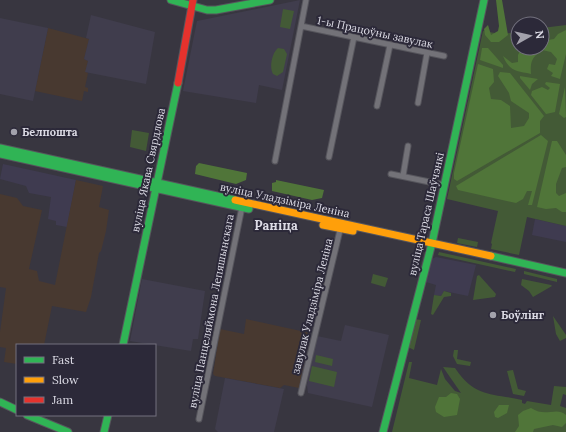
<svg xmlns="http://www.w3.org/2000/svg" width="566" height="432" font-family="Lora,serif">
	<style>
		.built { fill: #3f3b50 }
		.industrial { fill: #483930 }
		.education { fill: #403d4d }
		.green { fill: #435a36 }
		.forest { fill: #507539 }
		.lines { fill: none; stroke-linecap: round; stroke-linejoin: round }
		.street-casing { stroke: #56555c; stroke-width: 7 }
		.fast-casing { stroke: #56555c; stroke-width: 9 }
		.slow-casing { stroke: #56555c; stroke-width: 9 }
		.jam-casing { stroke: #56555c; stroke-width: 9 }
		.street { stroke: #737278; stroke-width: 5 }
		.fast { stroke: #30b455; stroke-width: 7 }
		.slow { stroke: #ff9f0a; stroke-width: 7 }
		.jam { stroke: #e5322d; stroke-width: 7 }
		.poi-dot { fill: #a3a2ac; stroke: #2c2939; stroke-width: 1.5 }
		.labels { text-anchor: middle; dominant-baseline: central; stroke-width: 4; stroke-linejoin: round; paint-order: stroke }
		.street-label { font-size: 11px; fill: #dddce6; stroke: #2c2939 }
		.poi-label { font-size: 11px; font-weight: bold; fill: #dddce6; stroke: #2c2939; text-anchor: start }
		.quarter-label { font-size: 13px; font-weight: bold; fill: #dddce6; stroke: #2c2939 }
	</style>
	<rect width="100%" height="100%" fill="#383640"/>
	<path class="built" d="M3,164L76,180L67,227L56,225V221L48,219L51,197L29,193L26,186L0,179Z
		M535,219L566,226V242L532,235Z
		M436,257L476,265L468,296L444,291L441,296L434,295L436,285L426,282L432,259Z"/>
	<path class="industrial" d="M48,28L89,39L84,59L88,61L86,72L88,73L85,87L88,88V92L84,91L82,101L35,91Z
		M76,180L103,186L99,207L109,210L106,231L101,251L99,253L91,297L86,312L52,306L44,345H17V364L4,362L6,348L0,347V332L6,288L0,287V194L17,198L23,206L42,210L29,269L37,271L39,281L55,285Z
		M246,319L310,333L299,388L284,385L280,388L215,376L213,374L220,329L244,334Z"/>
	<path class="education" d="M300,0L282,90L259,85L256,103L183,91L197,21Z
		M91,15L155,32L146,84L85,72L88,61L84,59L89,39L86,38Z
		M0,18L48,28L33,101L0,94Z
		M142,279L205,291L198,339H193L191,351L130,341Z
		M345,325L389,335L372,407L308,393L307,385L317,336L341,341Z
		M225,378L284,389L274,432H218L215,429Z"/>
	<path class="green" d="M283,9L294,11L290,29L280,27Z
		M566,25V226L527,217L519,255L491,249L492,244L491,243L498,211L447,199L483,31L501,34L518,32V48H542V28Z
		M278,48L284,49L287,54L283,72L277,76L273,74C269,67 272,53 278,48Z
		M132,130L149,133L146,151L130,147Z
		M458,238L478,242L477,247L457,243Z
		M439,252L516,269L515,272L438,255Z
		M524,271L557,279V282L524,274Z
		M373,274L388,278L385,287L371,283Z
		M479,275L496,294L495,297L473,300L477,276Z
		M522,279L551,285L552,286L533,297L529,291L521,285Z
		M444,291L451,293V296L444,297L433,315L431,314L434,295L441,296Z
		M553,316L566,335V338L560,341L556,334Z
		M415,319L421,320L414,350L408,347Z
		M454,350H458L457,359L471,362L470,366L457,364L453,356Z
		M316,355L333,359L332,366L315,362Z
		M409,362H412L409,378L437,385L441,369L445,379L455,391L461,393L443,367L455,368C475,398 492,393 522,400V403L525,404L527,401L551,405L554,386L566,387V395L563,394L560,406L566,408V432H392Z
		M312,366L337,372L334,387L309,381Z
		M513,370L518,389L526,391L524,396L513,394L507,371Z"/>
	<path class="forest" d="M496,0H502L508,35L499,42H491L485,35L484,29L488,25L491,35L498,31L499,26Z
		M566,30V54L560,79L551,76L553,73L547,69L549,64L555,65L557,59L551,52L542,50C532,57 530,62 531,74C516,71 510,72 503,56L512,63L518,62V55L520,51L512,42L516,36H518V48H531L532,50L534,48H542V41L554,39L558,34Z
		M482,48H488L503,65V68L480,60Z
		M478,64L493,69L494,82L489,88L491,99L501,100L510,106L511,128L524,126L529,118V113L511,101L509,93L498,76L500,72L510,73L544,116L540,121V133L457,181L454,179V173Z
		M520,76L538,79L532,84L530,90L520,78Z
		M546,82L560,84L555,112L546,114L531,95L532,91L542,87L548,90L550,88L545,84Z
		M565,87L566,117L564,118L559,114Z
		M541,135L548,141L532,205H528L532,191H527L523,199L516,203L458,190L456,186Z
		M552,141H557L566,155V167L562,168L556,184V193L559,196L566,193V212H562L556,208L546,209L537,207Z
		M199,163L247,173L246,180L236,184L195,174L196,166Z
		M276,180L324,190L322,198L312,200L272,191V183L276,182Z
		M451,393L457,394L460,399L457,415L444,417L436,412L435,407L439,397H446Z
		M499,405H509L507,413L498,418L495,417L494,412Z
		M531,408C546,418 556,406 566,415V423L562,427L553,425L534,429L533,432H515L519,426L518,415L523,411Z"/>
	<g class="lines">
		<defs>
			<path id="street" d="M301,26L444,56
				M418,103L427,53
				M377,106L390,45
				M329,157L354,37
				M275,161L306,0
				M391,174L444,185
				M403,176L408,146
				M301,393L341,226
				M199,419L242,207"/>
			<path id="fast" d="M171,0L207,10H216L270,0
				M0,148L235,200
				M0,154L249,209
				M491,256L566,273
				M123,345L178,83
				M0,402L17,410
				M27,415L68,432
				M104,432L108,415
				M383,432L432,243L484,0"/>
			<path id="slow" d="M235,200L491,256
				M323,225L353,231"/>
			<path id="jam" d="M178,83L193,0"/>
		</defs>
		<use href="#street" class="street-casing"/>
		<use href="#fast" class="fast-casing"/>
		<use href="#slow" class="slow-casing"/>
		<use href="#jam" class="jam-casing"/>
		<use href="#street" class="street"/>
		<use href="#fast" class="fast"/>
		<use href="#slow" class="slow"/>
		<use href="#jam" class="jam"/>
	</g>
	<g class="poi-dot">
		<circle cx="14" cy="132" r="4"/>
		<circle cx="493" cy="315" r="4"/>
	</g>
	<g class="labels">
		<g class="street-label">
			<text transform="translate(375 32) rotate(12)">1-ы Працоўны завулак</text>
			<text transform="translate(148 170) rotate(-78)">вуліца Якава Свярдлова</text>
			<text transform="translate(285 200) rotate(12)">вуліца Уладзіміра Леніна</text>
			<text transform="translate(426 214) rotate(-77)">вуліца Тараса Шаўчэнкі</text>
			<text transform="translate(312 306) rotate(-76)">завулак Уладзіміра Леніна</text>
			<text transform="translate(211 311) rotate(-79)">вуліца Панцеляймона Лепяшынскага</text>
		</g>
		<g class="poi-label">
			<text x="22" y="132">Белпошта</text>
			<text x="501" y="315">Боўлінг</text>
		</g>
		<g class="quarter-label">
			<text x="276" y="225">Раніца</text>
		</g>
	</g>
	<rect x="16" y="344" width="140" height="72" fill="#2c2939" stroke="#73717e"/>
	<rect x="24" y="357" width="20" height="6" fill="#30b455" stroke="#73717e"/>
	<text x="52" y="364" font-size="12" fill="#dddce6">Fast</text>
	<rect x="24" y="377" width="20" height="6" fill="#ff9f0a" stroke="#73717e"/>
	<text x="52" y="384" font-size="12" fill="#dddce6">Slow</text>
	<rect x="24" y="397" width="20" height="6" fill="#e5322d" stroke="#73717e"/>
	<text x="52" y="404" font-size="12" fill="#dddce6">Jam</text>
	<g transform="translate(530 36) rotate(82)"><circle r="19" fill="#2c2939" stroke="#73717e"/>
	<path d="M0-3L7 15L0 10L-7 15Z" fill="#a3a2ac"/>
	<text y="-6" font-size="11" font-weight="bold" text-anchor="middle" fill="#dddce6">N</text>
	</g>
</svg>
